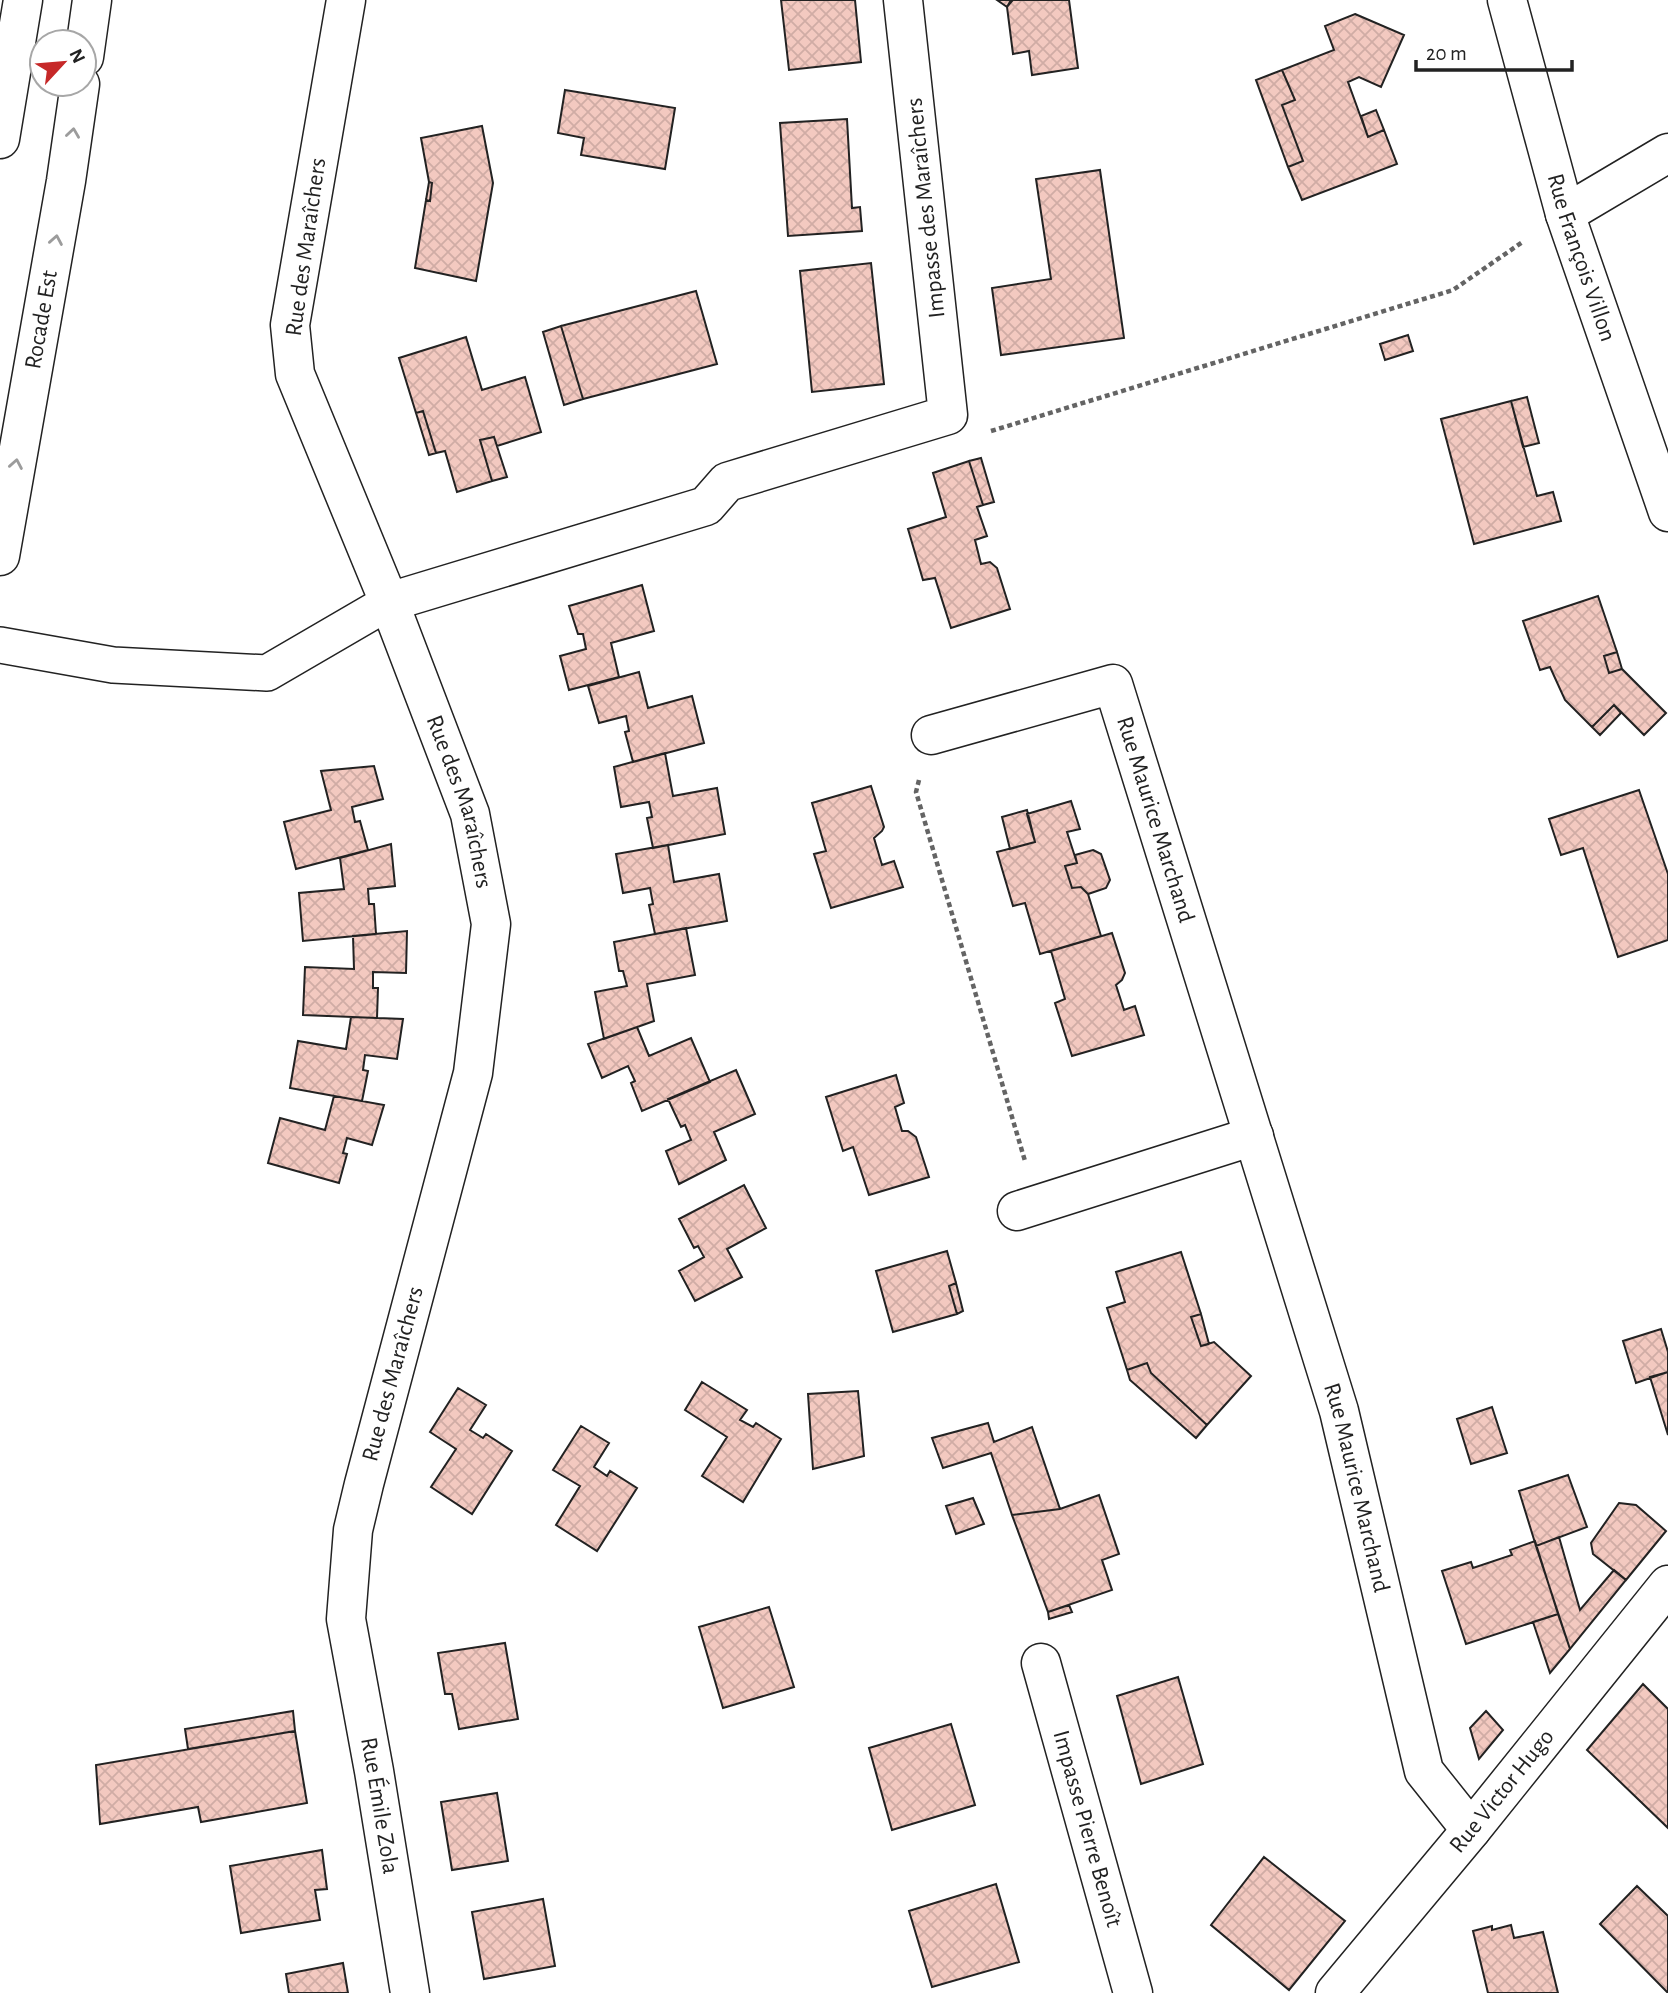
<svg xmlns="http://www.w3.org/2000/svg" width="1668" height="1993" font-family="'Alegreya Sans',sans-serif">
	<style>
		.building { fill: url(#building-cross-hatch); stroke: #222; stroke-width: 2 }
		.lines { fill: none; stroke-linecap: round; stroke-linejoin: round }
		.pedestrian-casing { stroke: #222; stroke-width: 38 }
		.minor-casing { stroke: #222; stroke-width: 41 }
		.trunk-casing { stroke: #222; stroke-width: 41 }
		.path { stroke: #646464; stroke-width: 4.5; stroke-dasharray: 5 3.5; stroke-linecap: butt }
		.pedestrian { stroke: #fff; stroke-width: 35 }
		.minor { stroke: #fff; stroke-width: 38 }
		.trunk { stroke: #fff; stroke-width: 38 }
		.oneway { stroke: #9c9c9c }
		.labels { text-anchor: middle; dominant-baseline: central; stroke-width: 5; stroke-linejoin: round; paint-order: stroke }
		.street-label { font-size: 24px; fill: #222; stroke: #fff }
	</style>
	<defs>
		<pattern id="building-cross-hatch" width="8" height="8" patternUnits="userSpaceOnUse" patternTransform="scale(1.75)"><rect width="8" height="8" fill="#f3c9c0"/><path d="M0 0l8 8M0 8l8-8" fill="none" stroke="#d0aca5"/></pattern>
	</defs>
	<rect width="100%" height="100%" fill="#fff"/>
	<path class="building" d="M781,0H855L861,62L789,70Z
		M997,0H1011L1012,1L1007,7Z
		M1011,0H1069L1078,68L1032,75L1029,51L1013,54L1007,7Z
		M1355,14L1404,35L1381,87L1359,77L1348,82L1368,137L1384,130L1397,164L1302,200L1288,167L1303,161L1282,105L1295,100L1282,70L1334,50L1325,26Z
		M1282,70L1295,100L1282,105L1303,161L1288,167L1256,80Z
		M565,90L675,108L665,169L581,155L584,138L558,133Z
		M1376,110L1384,130L1368,137L1361,116Z
		M847,119L852,208L860,207L862,231L788,236L780,123Z
		M482,126L493,183L476,281L415,268L426,200L430,201L432,183L429,182L421,138Z
		M1100,170L1124,338L1001,355L992,288L1051,279L1036,179Z
		M429,182L432,183L430,201L426,200Z
		M871,263L884,384L812,392L800,271Z
		M696,291L717,364L583,399L561,326Z
		M561,326L583,399L564,405L543,332Z
		M1408,335L1413,351L1385,360L1380,344Z
		M466,337L482,390L525,377L541,432L497,446L494,437L480,440L492,481L457,492L445,451L436,453L423,411L416,413L399,358Z
		M1527,397L1539,443L1523,447L1511,401Z
		M1511,401L1537,496L1553,492L1561,521L1474,544L1441,419Z
		M423,411L436,453L429,455L416,413Z
		M494,437L507,477L492,481L480,440Z
		M981,458L994,502L983,505L969,461Z
		M969,461L983,505L977,507L987,536L975,540L981,564L990,562L997,568L1010,609L951,628L935,578L923,580L908,529L946,517L933,473Z
		M642,585L654,631L611,643L619,677L569,690L560,656L586,649L583,634H578L569,606Z
		M1598,596L1617,652L1604,656L1609,673L1622,669L1666,713L1644,735L1614,705L1592,727L1565,700L1550,667L1540,670L1523,621Z
		M1617,652L1622,669L1609,673L1604,656Z
		M639,672L648,708L692,696L704,743L633,762L625,732L629,731L626,716L599,723L588,686Z
		M1614,705L1621,713L1600,735L1592,727Z
		M665,753L673,796L717,788L725,834L653,848L647,818L652,817L649,802L621,807L614,767Z
		M374,766L383,799L352,807L355,822L360,821L368,850L296,869L284,822L331,810L321,771Z
		M871,786L884,827L882,831L874,838L882,865L894,861L903,887L831,908L814,854L826,851L812,803Z
		M1639,790L1668,874V940L1618,957L1583,848L1561,855L1549,819Z
		M1071,801L1080,829L1067,832L1077,863L1065,866L1072,888L1081,887L1088,894L1101,936L1040,954L1025,903L1013,906L997,852L1035,842L1027,814Z
		M1027,810L1035,842L1010,849L1002,817Z
		M391,844L395,886L368,889L369,904H374L376,934L303,941L299,893L344,889L340,858Z
		M668,845L674,882L719,874L727,921L655,934L649,905L653,904L650,888L623,893L616,854Z
		M1093,850L1101,854L1110,880L1106,888L1088,894L1081,887L1072,888L1065,866L1077,863L1075,855Z
		M686,928L695,975L647,984L654,1021L604,1039L595,992L627,986L623,971H619L614,942Z
		M407,931L406,973L373,972V988H378L377,1018L303,1015L305,967L354,969L353,936Z
		M1112,933L1125,973L1122,980L1116,985L1124,1010L1135,1006L1144,1035L1072,1056L1055,1003L1065,999L1051,951Z
		M351,1017L403,1019L397,1059L365,1055L363,1070L368,1071L362,1101L290,1088L298,1041L346,1049Z
		M637,1027L649,1056L691,1038L710,1082L642,1111L631,1083L635,1081L628,1066L602,1078L588,1044Z
		M736,1070L755,1114L714,1132L726,1160L679,1184L666,1151L691,1140L685,1125L681,1127L668,1099Z
		M896,1075L904,1103L895,1107L902,1131H908L916,1137L929,1177L869,1195L853,1147L843,1151L826,1097Z
		M334,1096L384,1105L372,1145L347,1138L343,1153L347,1154L339,1183L268,1163L280,1118L325,1130Z
		M744,1185L766,1228L727,1249L742,1277L695,1301L679,1271L704,1257L698,1246L694,1248L679,1219Z
		M947,1251L956,1283L949,1286L957,1314L893,1332L876,1271Z
		M1181,1252L1201,1314L1191,1317L1201,1346L1214,1342L1251,1376L1207,1425L1151,1373L1147,1363L1127,1370L1107,1308L1125,1302L1116,1272Z
		M956,1283L963,1311L957,1314L949,1286Z
		M1201,1314L1209,1344L1201,1346L1191,1317Z
		M1661,1329L1668,1352V1372L1636,1383L1623,1341Z
		M1147,1363L1151,1373L1207,1425L1196,1438L1130,1380L1127,1370Z
		M1668,1372V1435L1650,1377Z
		M702,1382L747,1410L740,1420L753,1427L756,1423L781,1439L743,1502L702,1476L727,1437L685,1410Z
		M458,1388L486,1405L470,1430L483,1438L486,1434L512,1451L472,1514L431,1487L456,1449L430,1432Z
		M858,1391L864,1456L813,1469L808,1394Z
		M1492,1407L1507,1453L1471,1464L1457,1419Z
		M988,1423L994,1442L1032,1427L1060,1509L1012,1515L991,1453L943,1468L932,1438Z
		M581,1426L609,1443L594,1467L607,1476L610,1471L637,1488L597,1551L556,1525L580,1486L553,1470Z
		M1568,1475L1587,1527L1536,1546L1519,1491Z
		M1099,1495L1119,1554L1102,1560L1112,1590L1048,1612L1012,1515L1060,1509Z
		M973,1498L984,1524L956,1534L946,1506Z
		M1619,1503L1636,1505L1666,1531L1626,1580L1593,1554L1591,1543Z
		M1559,1537L1580,1610L1614,1570L1626,1580L1570,1649L1536,1546Z
		M1535,1541L1558,1614L1466,1644L1442,1571L1471,1562L1473,1568L1512,1555L1510,1550Z
		M1069,1605L1072,1612L1049,1619L1048,1612Z
		M769,1607L794,1687L723,1708L699,1627Z
		M1558,1614L1570,1649L1550,1673L1533,1622Z
		M505,1643L518,1719L459,1729L452,1694H445L438,1653Z
		M1178,1677L1203,1764L1141,1784L1117,1696Z
		M1643,1684L1668,1709V1828L1587,1750Z
		M293,1711L295,1731L188,1749L185,1729Z
		M1486,1711L1503,1730L1479,1759L1470,1728Z
		M951,1724L975,1805L892,1830L869,1748Z
		M295,1731L307,1803L201,1822L198,1807L100,1824L96,1765Z
		M497,1793L508,1861L452,1870L441,1802Z
		M322,1850L327,1889L315,1890L320,1920L241,1933L230,1866Z
		M1264,1857L1345,1921L1289,1990L1211,1925Z
		M996,1884L1019,1962L932,1987L909,1911Z
		M1637,1886L1668,1916V1993L1600,1924Z
		M543,1899L555,1966L484,1979L472,1912Z
		M1511,1925L1514,1938L1543,1932L1558,1993H1488L1473,1931L1492,1926V1930Z
		M343,1963L348,1993H289L286,1974Z"/>
	<g class="lines">
		<defs>
			<path id="pedestrian" d="M0,645L113,665L267,673L389,602"/>
			<g id="minor">
				<path id="s1" d="M346,0L290,325L295,374L389,602L470,814L491,924L473,1073L364,1484L353,1530L346,1619L374,1771L410,1993"/>
				<path id="s2" d="M1507,0L1565,214L1668,512"/>
				<path d="M1565,214L1668,153"/>
				<path d="M389,602L706,506L727,482L948,415L903,0"/>
				<path id="s3" d="M931,735L1113,684L1339,1411L1424,1771L1471,1830"/>
				<path d="M1017,1211L1254,1136"/>
				<path id="s4" d="M1041,1663L1133,1993"/>
				<path id="s5" d="M1335,1993L1471,1830L1668,1585"/>
			</g>
			<g id="trunk">
				<path d="M84,57L92,0"/>
				<path d="M0,139L23,0"/>
				<path id="s6" d="M0,556L66,181L80,84"/>
			</g>
		</defs>
		<use href="#pedestrian" class="pedestrian-casing"/>
		<use href="#minor" class="minor-casing"/>
		<use href="#trunk" class="trunk-casing"/>
		<path class="path" d="M991,431L1453,290L1524,241
			M919,780L916,792L1025,1161"/>
		<use href="#pedestrian" class="pedestrian"/>
		<use href="#minor" class="minor"/>
		<use href="#trunk" class="trunk"/>
	</g>
	<defs><path id="oneway-chevron" d="M-2-3.5L2.5 0L-2 3.5" fill="none" stroke-width="1.6" stroke-linecap="round" stroke-linejoin="round" transform="scale(1.75)"/></defs>
	<g class="oneway">
		<use href="#oneway-chevron" transform="translate(73 133) rotate(-82)"/>
		<use href="#oneway-chevron" transform="translate(56 240) rotate(-80)"/>
		<use href="#oneway-chevron" transform="translate(16 464) rotate(-80)"/>
	</g>
	<g class="labels">
		<g class="street-label">
			<text transform="translate(926 208) rotate(-96)">Impasse des Maraîchers</text>
			<text transform="translate(306 247) rotate(-82)">Rue des Maraîchers</text>
			<text stroke="none"><textPath href="#s2" startOffset="268">Rue François Villon</textPath></text>
			<text stroke="none"><textPath href="#s6" startOffset="240">Rocade Est</textPath></text>
			<text stroke="none"><textPath href="#s1" startOffset="838">Rue des Maraîchers</textPath></text>
			<text stroke="none"><textPath href="#s3" startOffset="331">Rue Maurice Marchand</textPath></text>
			<text transform="translate(393 1374) rotate(-75)">Rue des Maraîchers</text>
			<text stroke="none"><textPath href="#s3" startOffset="1029">Rue Maurice Marchand</textPath></text>
			<text stroke="none"><textPath href="#s5" startOffset="262">Rue Victor Hugo</textPath></text>
			<text stroke="none"><textPath href="#s1" startOffset="1866">Rue Émile Zola</textPath></text>
			<text stroke="none"><textPath href="#s4" startOffset="172">Impasse Pierre Benoît</textPath></text>
		</g>
	</g>
	<g transform="translate(63 63) rotate(64)"><circle r="33" fill="#ffffff" stroke="#a7a7a7" stroke-width="2"/>
	<path d="M0-5L12 26L0 18L-12 26Z" fill="#c62828"/>
	<text y="-10" font-size="19" font-weight="bold" text-anchor="middle" fill="#222222">N</text>
	</g>
	<path d="M1416 60v10h156v-10" fill="none" stroke="#222222" stroke-width="3.5"/>
	<text x="1426" y="60" font-size="21" fill="#222222" stroke="#ffffff" stroke-width="5" paint-order="stroke">20 m</text>
</svg>
